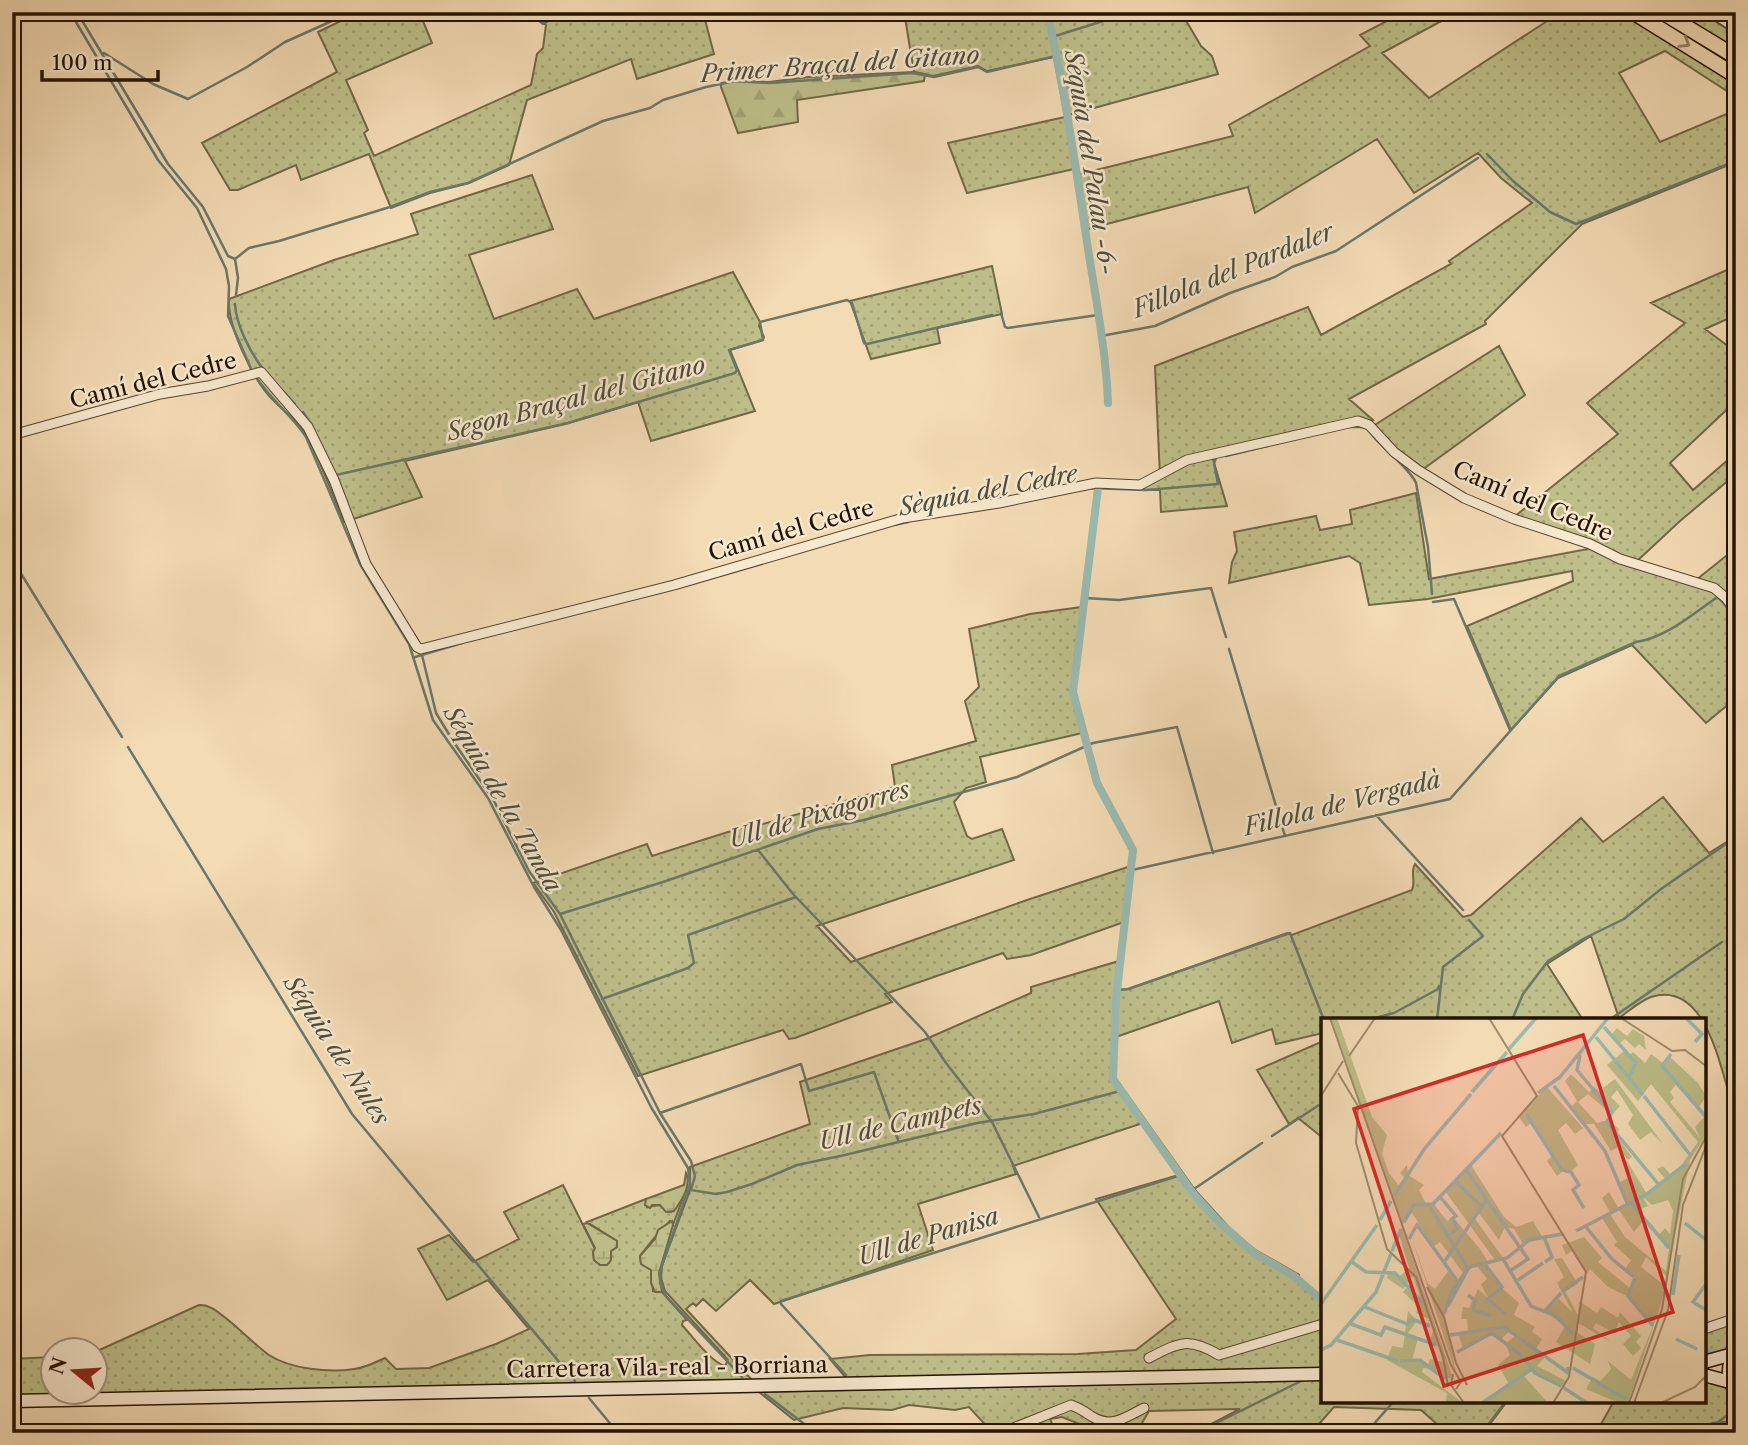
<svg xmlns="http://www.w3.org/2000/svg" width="1748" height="1445" font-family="'Libre Caslon Text',serif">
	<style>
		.grass { fill: url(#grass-dots); stroke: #716846; stroke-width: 2 }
		.forest { fill: url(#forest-firs); stroke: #716846; stroke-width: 2 }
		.wetland { fill: url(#wetland-marsh); stroke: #716846; stroke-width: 2 }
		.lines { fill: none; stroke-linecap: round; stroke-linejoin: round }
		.stream { stroke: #6b776b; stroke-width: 2.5 }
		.canal { stroke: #9bbbb1; stroke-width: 8 }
		.street-casing { stroke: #58442e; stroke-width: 11 }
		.secondary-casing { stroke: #241202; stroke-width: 15 }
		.primary-casing { stroke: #241202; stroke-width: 17 }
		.street { stroke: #f7e8ce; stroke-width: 9 }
		.secondary { stroke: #f7e8ce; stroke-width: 12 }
		.primary { stroke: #f3dbb4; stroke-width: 14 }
		.oneway { stroke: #968164 }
		.labels { text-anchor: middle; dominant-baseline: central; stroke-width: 5; stroke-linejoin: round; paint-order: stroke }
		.street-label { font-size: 23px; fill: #241202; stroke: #f7e8ce }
		.water-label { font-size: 24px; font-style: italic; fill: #4e4d3f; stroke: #f7e8ce }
		.inset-river { fill: none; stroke: #9bbbb1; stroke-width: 3.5 }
		.inset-road { fill: none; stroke: #a08b6d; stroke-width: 2 }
		.view { fill: #d62828; fill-opacity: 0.15; stroke: #d62828; stroke-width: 3.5 }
		.inset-edge { fill: none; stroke: #241202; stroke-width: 3.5 }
	</style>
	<defs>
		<pattern id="grass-dots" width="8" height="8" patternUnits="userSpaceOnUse" patternTransform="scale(1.75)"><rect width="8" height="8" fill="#bebf8a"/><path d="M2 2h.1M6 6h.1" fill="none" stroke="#a3a375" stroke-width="1.8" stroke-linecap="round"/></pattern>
		<pattern id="forest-firs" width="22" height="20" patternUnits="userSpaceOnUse" patternTransform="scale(1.75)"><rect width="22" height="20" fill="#bebf8a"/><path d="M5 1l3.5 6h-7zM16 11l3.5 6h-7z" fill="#a3a375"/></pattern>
		<pattern id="wetland-marsh" width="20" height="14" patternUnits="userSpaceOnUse" patternTransform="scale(1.75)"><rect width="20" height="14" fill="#bebf8a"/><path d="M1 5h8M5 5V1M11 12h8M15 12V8" fill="none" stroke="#a3a375"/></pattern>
	</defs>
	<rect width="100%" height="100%" fill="#f3dbb4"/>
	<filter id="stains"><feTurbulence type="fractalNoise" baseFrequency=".00286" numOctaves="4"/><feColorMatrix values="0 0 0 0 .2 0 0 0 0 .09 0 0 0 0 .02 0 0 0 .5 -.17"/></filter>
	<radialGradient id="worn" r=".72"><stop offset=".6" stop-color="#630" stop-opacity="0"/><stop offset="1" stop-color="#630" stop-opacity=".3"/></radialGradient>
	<path class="grass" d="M349,12H443L423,21L432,43L346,80L368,130L364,133L374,156L531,85L537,54L543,48L546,25L532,12H703L714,54L637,79L631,59L527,100L509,165L469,183L430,193L391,208L369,154L301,180L296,165L238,190H230L202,143L337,72L318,32L351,16Z
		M904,12H1106L1107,19L1130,12H1181L1201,46L1212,56L1218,74L1065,116L1054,57L987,71L978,66L933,76L914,72Z
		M1404,12H1458L1382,53L1429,98L1561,12H1621L1736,82V97L1665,51L1619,73L1660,142L1736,110V162L1582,224L1485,321L1486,324L1349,399L1373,420L1212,456L1227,506L1161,512L1160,490H1141L1140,487L1160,477L1155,366L1308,307L1321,335L1451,264L1449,261L1532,203L1501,178L1478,153L1414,193L1377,139L1255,213L1248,187L1084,230L1076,175L1233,136L1229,125L1370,46L1360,35Z
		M1672,12H1701L1736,35V51Z
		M1065,117L1074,169L967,193L948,143Z
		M532,175L553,229L469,255L494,319L577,289L594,319L733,272L760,322L759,326L764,337L763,340L730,350L755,411L651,441L638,402L565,424L405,461L422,497L344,522C332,494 322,464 307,437C299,422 286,413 274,401C254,382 227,326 229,299L334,260L418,234L411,214Z
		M992,266L1002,314L937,328L940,343L871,359L850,301Z
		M1736,266V315L1705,329L1736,352V401L1670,463L1693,490L1736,453V474L1680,521L1637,561L1514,517L1618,434L1587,403L1685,323L1651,303Z
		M1499,346L1525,395L1422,470L1370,428Z
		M1416,493L1429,579L1593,548L1696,580L1736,548V698L1706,723L1632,645L1558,678L1511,730L1467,626L1573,581L1572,571L1428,599L1369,605L1360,563L1349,556L1229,583L1232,562L1237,551L1234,532L1316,516L1320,530L1352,524L1350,510Z
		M1082,607L1072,692L1082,733L980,757L986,782L966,788L954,802L967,836L972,839L1002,829L1014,860L817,926L851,962L1030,899L1131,866L1124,922L1031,955L1007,959L1003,953L885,994L892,1002L795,1038L789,1039L783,1030L638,1076L554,912L533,883L647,844L652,856L750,825L756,826L895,787L892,765L976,741L965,701L979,687L969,629L1030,614Z
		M1663,797L1709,853L1736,836V1095L1730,1097C1719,1062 1704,980 1651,997C1640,1001 1629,1011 1619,1018L1591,936L1547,964L1583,1020H1323V1033L1276,1044L1272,1029L1232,1043L1219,1001L1113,1038L1111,1079L1143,1123L1013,1166L1016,1174L918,1204L933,1250L774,1304L750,1280L716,1311L703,1299L696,1306L693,1303L686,1309L752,1380L12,1396V1359L52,1357V1392H94L95,1352L199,1305C210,1304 219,1313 227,1319C241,1330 256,1346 269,1355C290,1369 330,1373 354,1369C365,1368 376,1362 385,1358L396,1369L429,1368L496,1344L529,1329L488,1280L447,1300L418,1249L449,1235L473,1262L519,1239L504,1212L563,1185L595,1249L593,1252L594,1260L600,1265L609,1263L611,1251L617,1247V1241L587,1222L646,1199L647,1207L660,1205C675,1221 674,1206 684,1195L673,1225L670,1221C658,1232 650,1243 640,1256L641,1264L651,1270L653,1291L662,1292L687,1320L683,1321L682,1325C693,1337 711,1362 725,1366L728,1360L665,1291L661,1278L662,1266L690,1190V1167L810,1124L800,1082L926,1039L1031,993V987L1119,961L1116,990L1129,989L1287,933L1292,935L1412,890C1416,882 1410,872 1415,864L1463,917L1471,915L1581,818L1603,842Z
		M1323,1041V1138L1298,1118L1289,1124L1257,1070Z
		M1179,1175L1192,1193L1231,1234L1253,1253L1294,1277L1323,1301V1369L846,1378L830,1359L870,1355L1078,1354L1136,1350L1176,1319L1096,1199Z
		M1736,1314V1345L1727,1353L1704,1359V1324Z
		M1704,1377C1731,1387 1736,1392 1736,1421L1712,1423L1700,1433H1596L1614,1401H1704Z
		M1323,1379V1401H1521L1506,1403L1483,1433H1447L1421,1410L1334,1407L1311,1433H1194L1240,1409L1149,1411L1142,1423L1131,1433H1102L1062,1417L1050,1419L1056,1433H1012L1008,1425L992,1432L969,1407L955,1410L909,1405L892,1410L843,1408L794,1420L759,1392Z"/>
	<path class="forest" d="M914,72L925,74L924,81L797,100L798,122L738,133L721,87V83L734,81L769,82L809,77Z"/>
	<path class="wetland" d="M686,1173C692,1185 682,1200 674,1211L666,1212L660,1205H652L650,1208L645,1205L646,1199L684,1185Z
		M672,1221L673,1225L659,1273L662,1292H655L651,1283V1270L641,1264L640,1256L655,1239L658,1230Z
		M587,1223L617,1241V1247L611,1251V1260L607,1265H600L594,1260L593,1252L595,1248L583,1224Z"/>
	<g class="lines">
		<path class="stream" d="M70,12L158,160L197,208L226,269L229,286L228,316L252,371
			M77,12L168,164L203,207L228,256L235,259L238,278L236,295
			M529,12L543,24L564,12
			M1721,12L1722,13
			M1732,19L1736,22
			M1052,37L1132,12
			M104,53L153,84L188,99L247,67L285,42L352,12
			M1487,154L1513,181L1550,212L1576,224L1736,161
			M235,259L249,248L279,241L390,207L430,192L468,183L603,121L650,108L663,100L706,87L735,81L769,83L912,73L934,77L978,67L987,72L1056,56
			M235,304C236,325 251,354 264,370
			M1001,313L1005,327L1008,328L1098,315
			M1101,336L1155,326L1230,293L1275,277L1292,267L1336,251L1478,158
			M256,377C271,401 291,414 306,437L360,564L409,644L433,720L488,798L534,887L561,930L651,1107L688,1168L690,1184L660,1271V1283L666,1296L742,1377
			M283,391L295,404
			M303,412L311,424
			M1349,427H1363
			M1373,436C1384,449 1411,470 1416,483L1428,547L1432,594
			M1226,456L1267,446
			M336,475L568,423L735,373L737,370L729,350L763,340L760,322L847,300L852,303L864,343L867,344L992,315
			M956,514L1091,488L1146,490L1218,484L1214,463L1216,458
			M894,525L908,522
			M12,559L122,737
			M1085,598L1119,600L1211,588L1226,637
			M1433,602L1454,599L1510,730
			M1229,649L1285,836
			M422,655L436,713L453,741L493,799L529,871L560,914L660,1113L691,1161L695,1176L691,1190L716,1194L727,1192L752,1184L797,1165L845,1155L977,1123L1034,1114L1120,1091
			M415,657L462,643
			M128,747L352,1114L575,1381
			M1376,815L1463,910
			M758,850L793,894L925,1032L946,1063L992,1122L1039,1217
			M1132,870L1450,799L1559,676L1636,642C1665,638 1692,615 1716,598H1719L1736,618
			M560,914L663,882L818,829L864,820L1017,777L1093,743L1177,727L1213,853
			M1117,990L1128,989L1290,933L1324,1020
			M602,999L688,968L694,963L688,935L796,897
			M1367,1020L1394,1013L1438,989L1439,986
			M1437,1020L1443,967L1483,936L1469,920
			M1512,1020L1523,994L1548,961L1583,939L1624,919L1661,889L1736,837
			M1609,1020L1722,942
			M1113,1079H1116L1194,1189L1233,1232L1255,1250L1299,1275
			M660,1113L801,1064L809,1091L874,1072L898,1140
			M1272,1136L1319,1105L1323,1107
			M1194,1189L1262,1143
			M846,1375L781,1304V1301L1181,1175
			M765,1394L816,1433
			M589,1398L618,1433
			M1196,1433L1303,1380
			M1366,1433L1394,1401
			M1482,1433L1506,1401
			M1703,1433L1733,1411H1736"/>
		<path class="canal" d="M1047,12C1065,90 1076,170 1088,249C1096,300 1106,351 1108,403
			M1098,488L1073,692L1097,783L1133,850L1116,999L1113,1079L1192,1192L1218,1221L1254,1253L1294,1276L1323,1301
			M1704,1350L1715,1354"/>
		<defs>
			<path id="street" d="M1711,12L1736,28
				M12,435L160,394L208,386L261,372L308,427L334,480L366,564L417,647L421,649L674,585L903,518L999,503L1096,483L1140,485L1187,460L1358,421L1369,425L1394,452L1418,470L1464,498L1514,519L1590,544L1620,559L1714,588L1726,598L1736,611
				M1704,1329L1736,1318
				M1149,1358C1180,1342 1188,1337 1219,1355L1323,1324
				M12,1426L26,1433
				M1001,1433L1071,1405C1079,1408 1084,1411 1091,1416C1112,1429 1124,1418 1144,1408"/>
			<path id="secondary" d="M1736,1352C1726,1365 1727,1379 1736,1392
				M1704,1362L1733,1354
				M1704,1375L1730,1382
				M12,1401L1323,1374"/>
			<path id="primary" d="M1633,12L1736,76
				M1662,12L1736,57"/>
		</defs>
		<use href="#street" class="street-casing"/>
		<use href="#secondary" class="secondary-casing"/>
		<use href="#primary" class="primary-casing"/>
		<use href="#street" class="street"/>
		<use href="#secondary" class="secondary"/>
		<use href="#primary" class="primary"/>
	</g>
	<defs><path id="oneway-chevron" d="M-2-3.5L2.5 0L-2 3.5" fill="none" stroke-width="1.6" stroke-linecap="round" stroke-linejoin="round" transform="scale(1.75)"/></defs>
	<use class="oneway" href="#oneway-chevron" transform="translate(1685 43) rotate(31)"/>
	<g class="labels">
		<g class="street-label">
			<text transform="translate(153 380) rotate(-14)">Camí del Cedre</text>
			<text transform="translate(1533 501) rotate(23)">Camí del Cedre</text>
			<text transform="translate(791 530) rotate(-16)">Camí del Cedre</text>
			<text transform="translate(667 1367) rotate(-1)">Carretera Vila-real - Borriana</text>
		</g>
		<g class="water-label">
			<text transform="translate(840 64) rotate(-4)">Primer Braçal del Gitano</text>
			<text transform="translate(1091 163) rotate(81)">Séquia del Palau -6-</text>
			<text transform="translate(1233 270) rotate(-22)">Fillola del Pardaler</text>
			<text transform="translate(576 398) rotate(-15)">Segon Braçal del Gitano</text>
			<text transform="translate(988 490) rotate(-11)">Sèquia del Cedre</text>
			<text transform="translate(503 799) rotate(60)">Séquia de la Tanda</text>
			<text transform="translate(1342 803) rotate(-14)">Fillola de Vergadà</text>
			<text transform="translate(819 814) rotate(-16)">Ull de Pixágorres</text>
			<text transform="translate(337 1050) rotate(57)">Séquia de Nules</text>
			<text transform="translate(900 1123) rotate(-13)">Ull de Campets</text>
			<text transform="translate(928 1236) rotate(-17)">Ull de Panisa</text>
		</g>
	</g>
	<g transform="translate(1321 1018)">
		<rect width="385" height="385" fill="#f3dbb4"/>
		<path d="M16,0L51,99L66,117L61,135L68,155L79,169L84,160L79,155L86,147L87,157L103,167L98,172L105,186H113L126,203L132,199L159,231L167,244L163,247L181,270L198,285L193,297L214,309L211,314L221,321L215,331L224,339L216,348L245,363L241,368L210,351L202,357L227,385H160L188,366L177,347L189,337L184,326L195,317L189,312L180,322L170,315L142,331L137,315L147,313L146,301H140L142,289L148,290L157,271L167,280L160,266L166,261L155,247L143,256L119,224L112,229L90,193L82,207L10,1ZM296,10L306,18L312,11L323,18L325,32L318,26L314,30L304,21L298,26L290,17ZM303,33L308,38L312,34L324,45L330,36L342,45L348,38L377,65L385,78L378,89L356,65L349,74L353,80L349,84L379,120L374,109L385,97V117L369,142L342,279L307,385H298L265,371L272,359L279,363L285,357L290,351L287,343L310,362L332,308L308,279L287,269L269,251L266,256L251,233L245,237L241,227L263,219L281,240L277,244L309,270L314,259L304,251L310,242L293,227L296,224L281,200L289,196L304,219L345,253L348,230L337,218L344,210L349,216L352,193L347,182L331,187L322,179L327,188L316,193L322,203L313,214L298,192L290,196L281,180L288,174L298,191L307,187L298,165L310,158L303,146L306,143L326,176L346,163L336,151L342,148L352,159L377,124L330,66L317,83L286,47ZM325,239L345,258L343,267L320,249ZM250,56L268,74L273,69L278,73L294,61L342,126L330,114L319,122L307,106L312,97L296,72L290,79L299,88L291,97L267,76L257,84L276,105L287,102L298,111L295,117L311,139L307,142L297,129L290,133L273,106H262L249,90L256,83L244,63ZM226,69L262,110L254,116L245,105L237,112L257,147L248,155L244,151L236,158L226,143L231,138L210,105L205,109L197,98ZM150,147L183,199L195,209L212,203L222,220L202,226L193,211L184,209L178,222L157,194L154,201L183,241L174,242L124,173ZM81,209L132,360L125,361L110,351L102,350L101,354L142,385H125L126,375L66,342L71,328L82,330L87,293L96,303L86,316L97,320L91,342L100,341L107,348L109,341L122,344L117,328L108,324L112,314L108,301L95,295L98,289L82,274L85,270L101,284L92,258L82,271L66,260L68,254L78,259L88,250L78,216ZM90,218L107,266L114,271L128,252L137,264L123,296L136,359ZM241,240L257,266L244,273L257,297L258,283L276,295L280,289L297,300L299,294L320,318L315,324L320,330L312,338L302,326L310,318L298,304L293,315L275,305L272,310L290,324L257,305V315L274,326L269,346L235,324L244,308L224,294L238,281L252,295L236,265L243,259L233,241Z" fill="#bebf8a" fill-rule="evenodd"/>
		<path class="inset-river" d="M365,0L381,16L374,24M283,9L315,45L308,59M275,19L322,77M188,31L215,0M350,36L341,48L385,99M259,37L256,52L291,94L286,104L339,168M233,68L284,133L307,187M151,74L186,34M217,75L239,59L287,0M323,78L370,138M205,96L241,152L250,154L258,167L252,172L263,190M146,153L207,241L189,253M135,164L161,189M73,178L104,130L150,76M120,180L135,198L131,201L137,210L129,217M310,185L348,230M109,189L147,250M59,202L70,183M83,204L93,187L112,186L180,115M364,205L385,222M265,209L291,241L313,259M255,213L326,176L365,146M223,219L231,239L224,244M88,221L96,207L137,264M71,233L80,211M182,241L210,288L235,298L253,317M124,243L166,181M31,244L45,254L74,255L102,285M163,245L181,269L167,281L184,296M314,260L307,278L332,308M197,262L222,245M385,266L372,284L385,292M241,274L262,259M147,277L155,283L152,292L170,298M352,277L358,237M0,286L56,207M127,288L148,249M44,289L86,306L91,301L109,308M224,293L240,275M123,296L131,273L148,249L186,240L208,222L241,216M30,306L60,317L64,309L115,327M129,317L183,309L246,354L247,349M355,321L376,331M16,322L77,343M0,332L10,327L55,274L70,236M136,334L171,315L201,338M203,340L214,355L240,368M79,343L99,342L124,361M252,350L305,381M243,370L266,385M161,385L211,351"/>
		<path class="inset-road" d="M9,0L130,347L140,364L135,371M168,0L216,78L181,118L265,254L248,359L232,385M300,0L351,33L364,32L385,48M28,38L54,0M17,55L37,88L35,125L66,231L95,259L122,339L127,368M0,78L22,43M106,269L123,299L135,345L146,367M132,356L130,367L143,385M308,385L341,291L362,161L385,119M313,385L347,292L362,187L385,128M340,385L374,369L385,358"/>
		<path class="view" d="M262,17L352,294L123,368L33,91Z"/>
		<rect width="385" height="385" class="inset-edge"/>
	</g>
	<rect width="1748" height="1445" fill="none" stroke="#f3dbb4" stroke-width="42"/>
	<rect x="14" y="14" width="1720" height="1417" fill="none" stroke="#241202" stroke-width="3.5"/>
	<rect x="21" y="21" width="1706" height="1403" fill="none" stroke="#241202" stroke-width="2"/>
	<g transform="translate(74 1371) rotate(288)"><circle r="33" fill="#f7e8ce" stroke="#a3927c" stroke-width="2"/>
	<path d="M0-5L12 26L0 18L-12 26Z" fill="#8f2418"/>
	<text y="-10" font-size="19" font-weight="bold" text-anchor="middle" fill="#241202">N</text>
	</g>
	<path d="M42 70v10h116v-10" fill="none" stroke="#241202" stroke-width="3.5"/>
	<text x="52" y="70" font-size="21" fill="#241202" stroke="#f7e8ce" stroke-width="5" paint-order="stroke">100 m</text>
	<rect width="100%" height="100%" filter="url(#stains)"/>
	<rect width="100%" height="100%" fill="url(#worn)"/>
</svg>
